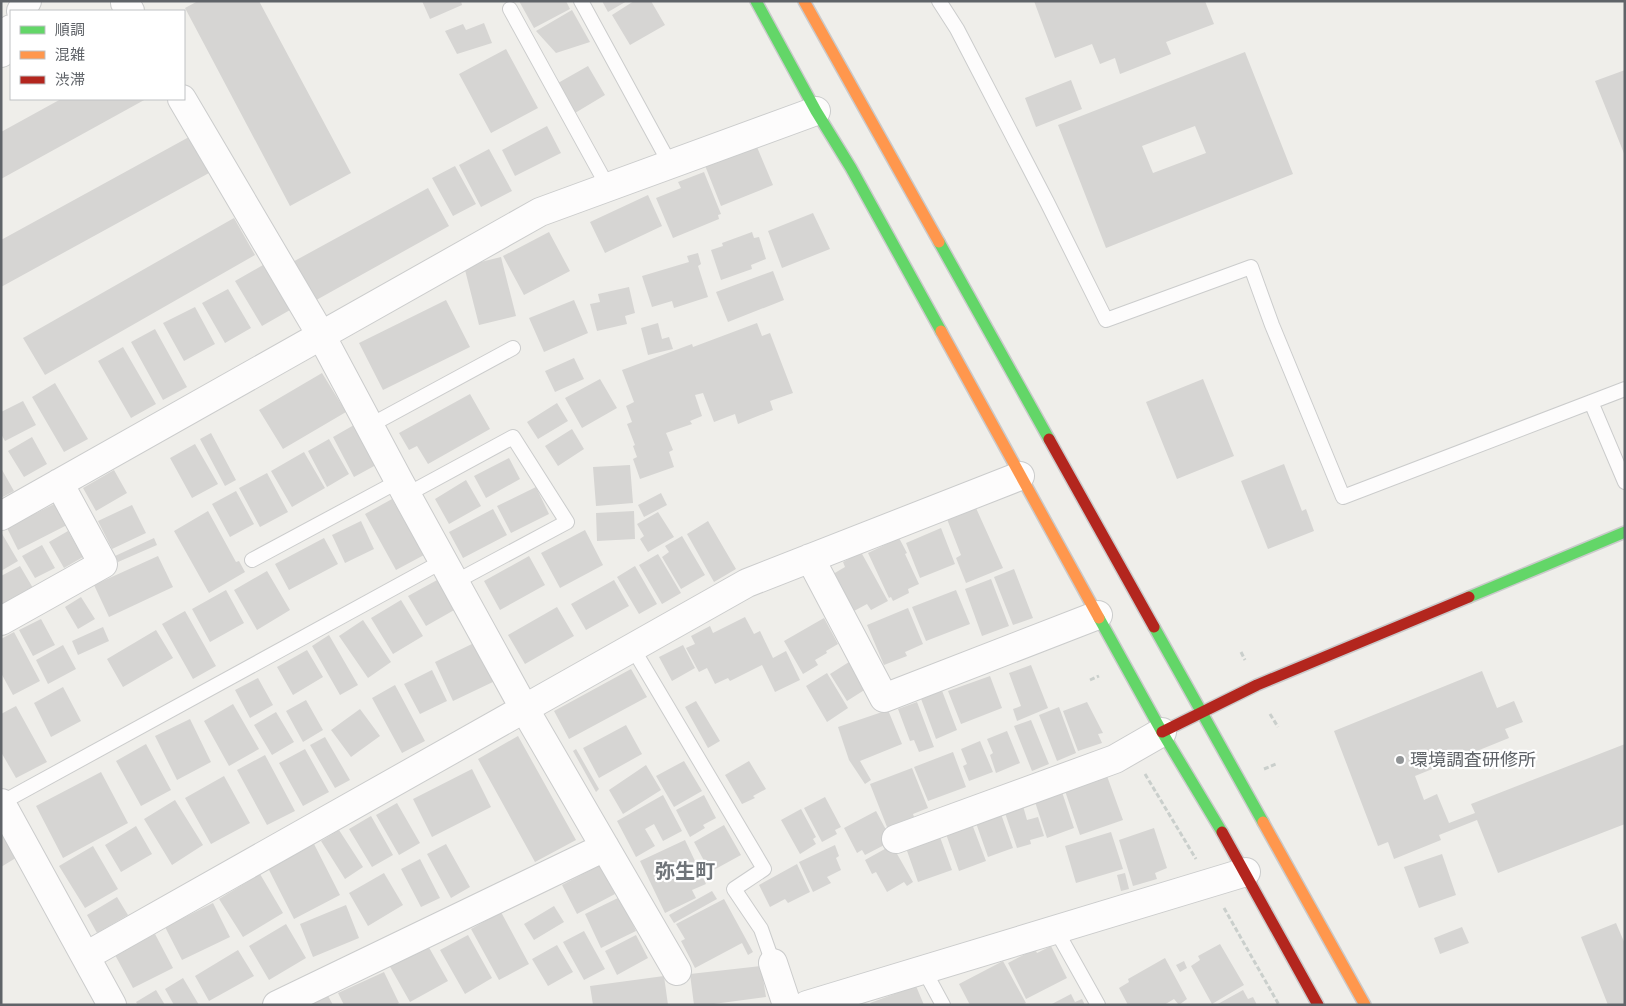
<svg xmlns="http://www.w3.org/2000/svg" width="1626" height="1006" font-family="Signika,'Noto Sans JP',sans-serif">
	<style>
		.building { fill: #d6d5d3; fill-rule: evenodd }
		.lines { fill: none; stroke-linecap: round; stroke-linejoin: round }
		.lane-casing { stroke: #cbcccc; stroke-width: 16 }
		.street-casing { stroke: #cbcccc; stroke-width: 30 }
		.fast-casing { stroke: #cacacb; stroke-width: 14 }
		.slow-casing { stroke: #cacacb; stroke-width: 14 }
		.jam-casing { stroke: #cacacb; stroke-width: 14 }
		.path { stroke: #cacfcc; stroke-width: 3; stroke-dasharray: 5 2.5; stroke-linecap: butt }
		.lane { stroke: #fdfcfc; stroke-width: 14 }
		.street { stroke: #fdfcfc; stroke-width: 28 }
		.fast { stroke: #63d668; stroke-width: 11 }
		.slow { stroke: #ff974d; stroke-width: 11 }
		.jam { stroke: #b3261e; stroke-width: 11 }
		.poi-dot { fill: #919496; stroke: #fff; stroke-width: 2 }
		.labels { text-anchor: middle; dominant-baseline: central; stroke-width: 4.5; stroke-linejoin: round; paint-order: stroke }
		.poi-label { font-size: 18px; fill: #5f6368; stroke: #fff; text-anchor: start }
		.quarter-label { font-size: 20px; font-weight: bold; fill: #70757a; stroke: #fff }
	</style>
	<rect width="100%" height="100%" fill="#efeeea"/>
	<path class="building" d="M198,1H259L351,173L290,206L185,8Z
		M422,1H461L462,5L430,19Z
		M519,1H566L570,9L534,28Z
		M602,1H627L608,12Z
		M634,1H651L665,25L630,45L612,15Z
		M1034,1H1205L1214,24L1166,42L1171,54L1120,74L1115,58L1100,64L1092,44L1055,58Z
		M572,10L590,42L556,53L536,31Z
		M484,23L492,43L457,54L445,31L463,24L466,30Z
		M506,49L538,108L491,133L459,74Z
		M1245,52L1293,174L1106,248L1058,125ZM1195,126L1206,153L1153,173L1142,146Z
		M588,66L605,95L575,113L558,83Z
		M1625,70V156L1595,81Z
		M1071,80L1082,109L1036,127L1025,98Z
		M61,99H146L1,179V132Z
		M547,126L561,153L515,176L502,150Z
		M189,137L209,173L1,287V240Z
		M757,147L773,185L721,206L704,163Z
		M489,149L512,191L481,207L459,165Z
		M455,166L476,204L453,216L432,178Z
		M704,172L721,214L718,215L719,219L673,238L656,198L681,188L678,182Z
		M428,188L449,226L311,303L289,264Z
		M648,195L662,226L605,253L590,222Z
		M813,213L830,249L782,268L768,231Z
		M234,218L255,255L45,375L23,338Z
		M549,232L570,271L524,295L503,256Z
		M752,232L754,238L759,237L766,259L751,265L752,269L721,280L711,250L723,246L722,243Z
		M698,253L701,264L698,266L708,297L674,308L672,301L652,307L642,276L689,262L687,256Z
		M501,257L516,316L479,325L464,266Z
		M263,265L290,310L262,326L235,281Z
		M773,271L784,300L728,322L716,292Z
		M629,287L635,313L625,316L627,324L597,331L590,304L600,302L598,294Z
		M228,289L251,328L225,343L202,303Z
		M446,300L470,347L383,390L359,343Z
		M574,300L588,333L544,352L529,318Z
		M195,307L215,344L184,361L163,323Z
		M658,323L662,339L669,337L673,349L648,355L641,328Z
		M757,323L762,336L770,333L793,393L770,401L773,410L738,424L735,414L714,422L703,393L695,395L702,416L690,421L692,424L666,433L673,450L669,452L674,467L640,479L633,459L637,457L633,446L635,445L627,424L632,422L626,406L634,402L622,370L692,344L693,347Z
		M155,329L187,387L163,400L131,342Z
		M123,347L156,404L131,418L98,361Z
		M574,358L584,379L555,392L545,371Z
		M322,373L346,412L283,449L259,410Z
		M600,379L617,408L582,428L565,398Z
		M1203,379L1234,456L1177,479L1146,402Z
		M55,383L88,439L64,452L32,397Z
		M470,394L490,429L428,464L417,446L409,450L399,433Z
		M23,401L36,425L5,441L1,434V412Z
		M557,403L568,421L538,439L527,422Z
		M354,425L376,465L354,477L333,437Z
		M572,429L584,449L558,466L545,446Z
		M211,433L236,480L225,486L200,439Z
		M32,437L47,464L24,477L8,451Z
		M329,439L349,474L327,487L308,451Z
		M195,444L218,484L192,498L170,458Z
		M304,452L325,488L292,507L271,471Z
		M509,458L520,479L486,498L474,476Z
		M1284,464L1302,511L1306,509L1314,531L1268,549L1241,481Z
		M630,465L633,503L596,506L593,467Z
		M1,468L14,491L1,498Z
		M114,470L127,493L96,511L83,488Z
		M267,473L288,512L260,527L239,488Z
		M466,480L481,506L449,524L435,499Z
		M536,487L549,514L511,533L497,506Z
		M236,491L254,524L230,537L212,504Z
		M661,493L667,505L644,517L638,505Z
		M392,499L424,555L396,570L365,514Z
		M56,503L67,525L18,550L7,528Z
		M132,505L146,533L112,549L98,521Z
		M976,508L1003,568L966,583L956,558L961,555L947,519Z
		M493,509L507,535L463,558L449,532Z
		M208,511L236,562L239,561L245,572L209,593L174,531Z
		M634,511L635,539L597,541L596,513Z
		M658,512L674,537L648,552L640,539L644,536L637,524Z
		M361,521L374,549L345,563L332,535Z
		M708,521L736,569L714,582L687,534Z
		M941,528L955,564L920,578L906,543Z
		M585,530L603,565L560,588L541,553Z
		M68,531L83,557L64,568L49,542Z
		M1,532L18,561L1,571Z
		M682,536L705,575L681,589L662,557L669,552L665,546Z
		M154,538L157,545L118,562L115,556Z
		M324,538L338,564L289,590L275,564Z
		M899,538L907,553L905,554L919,584L908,589L909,593L893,601L891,597L889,598L868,553Z
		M42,545L55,568L35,578L22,556Z
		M861,552L888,601L871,610L867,604L854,611L833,574L845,567L843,562Z
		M658,554L681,593L662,604L639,565Z
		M158,556L173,587L109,617L94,585Z
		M529,556L545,585L500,610L484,581Z
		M20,566L33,588L3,605L1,601V576Z
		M635,566L657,604L639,614L617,577Z
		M1014,569L1033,618L1013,625L994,577Z
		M267,571L290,610L257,630L234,590Z
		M439,579L456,609L426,626L408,596Z
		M991,579L1009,626L982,636L965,589Z
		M614,580L629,606L586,630L571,604Z
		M226,590L244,623L210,642L192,609Z
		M956,590L970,624L926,641L912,607Z
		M81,597L95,619L78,629L65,607Z
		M401,600L423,636L393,654L371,618Z
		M557,607L574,636L525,664L508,635Z
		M908,608L923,644L905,652L907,656L884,665L867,625Z
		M185,611L216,666L193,679L162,624Z
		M745,617L754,634L760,631L773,658L786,651L800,680L775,692L762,665L730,681L728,678L715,684L707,668L699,672L686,648L695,644L691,636L710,626L713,633Z
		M824,618L838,644L826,651L827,653L815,660L818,665L803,674L784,641Z
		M41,619L55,645L33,656L19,630Z
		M363,620L391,662L368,678L339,636Z
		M103,627L109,641L78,655L72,641Z
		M156,630L173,658L123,687L107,659Z
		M14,632L40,681L13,695L1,673V639Z
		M329,635L358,685L340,695L312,646Z
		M476,642L495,681L453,701L435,662Z
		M63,645L76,669L48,684L36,660Z
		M683,645L695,668L672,681L659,657Z
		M307,650L323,677L293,695L277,667Z
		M849,662L866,689L847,701L830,674Z
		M1031,665L1048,708L1017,721L1013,709L1021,706L1009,673Z
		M631,669L647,697L569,739L554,711Z
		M432,670L447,701L420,714L404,684Z
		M1482,671L1497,708L1514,701L1523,722L1505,729L1509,738L1415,776L1424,800L1437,794L1449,823L1475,813L1471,804L1625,744V824L1498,873L1477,820L1439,835L1441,840L1394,859L1388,842L1378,846L1334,731Z
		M827,673L848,708L827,722L806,686Z
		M990,676L1002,708L961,724L948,691Z
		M258,678L273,705L250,718L235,690Z
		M395,685L425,741L402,753L372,698Z
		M63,687L81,721L51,737L34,703Z
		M941,688L957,730L936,739L920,696Z
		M306,700L323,730L303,742L286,711Z
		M696,701L720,741L708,748L685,707Z
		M917,702L934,747L919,752L914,740L910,741L898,709Z
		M1087,702L1103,733L1098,734L1102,743L1078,751L1063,711Z
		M233,704L259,749L229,766L204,721Z
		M16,706L47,762L16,778L1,752V714Z
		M1059,707L1076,753L1057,761L1039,715Z
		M360,709L380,736L351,757L331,730Z
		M888,710L902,744L860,761L871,780L865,784L849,760L838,727Z
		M276,712L294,742L272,755L254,725Z
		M190,719L211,762L177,780L155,736Z
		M1031,720L1049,764L1032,771L1014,726Z
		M626,725L642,754L599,778L583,748Z
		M1007,731L1020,763L996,773L990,755L993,753L987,739Z
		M518,736L576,840L535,862L478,759Z
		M325,737L350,780L335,788L310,745Z
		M980,741L993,772L969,781L963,766L967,764L961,749Z
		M146,744L171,790L141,806L116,761Z
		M305,749L329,792L303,806L279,763Z
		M576,749L599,789L596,792L573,751Z
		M953,752L966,787L928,801L914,767Z
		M265,755L295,811L267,825L237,770Z
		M684,761L702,791L674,807L656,776Z
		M749,761L766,789L753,796L755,798L742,804L725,775Z
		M646,765L661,790L623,814L609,790Z
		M912,768L928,808L913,814L914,817L887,827L870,784Z
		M472,769L491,807L432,837L413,799Z
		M101,772L128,823L63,858L36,806Z
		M224,776L250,823L211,844L185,798Z
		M1107,776L1123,820L1080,835L1065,791Z
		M1062,792L1074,828L1047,838L1035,802Z
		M663,795L682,831L663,841L654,824L645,829L655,846L636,857L617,821Z
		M704,795L716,818L703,825L705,828L690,837L676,810Z
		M825,797L841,827L835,830L837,834L822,842L804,808Z
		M175,800L203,845L172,865L144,819Z
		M397,803L420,843L399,855L376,815Z
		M1023,806L1027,820L1038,817L1044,836L1030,840L1031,844L1017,848L1005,813Z
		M801,809L816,837L813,839L816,844L800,854L781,820Z
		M876,811L892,841L865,855L862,850L857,853L844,828Z
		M1001,814L1013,848L988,857L976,823Z
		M371,816L393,855L372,867L349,829Z
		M972,824L986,861L959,871L946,834Z
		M724,825L741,855L710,872L694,842Z
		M136,826L152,854L121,872L105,845Z
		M1,827L19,856L1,867Z
		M1154,828L1167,868L1155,873L1157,879L1133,886L1119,840Z
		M339,830L363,867L345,879L321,841Z
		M1111,832L1123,869L1076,883L1065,846Z
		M940,837L952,870L918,882L906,848Z
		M685,840L706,884L692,890L696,898L665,913L640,861Z
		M314,844L340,895L294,919L268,868Z
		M446,844L470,887L451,898L427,854Z
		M835,845L839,856L836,858L841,870L827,877L831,883L813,892L799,862Z
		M892,845L913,882L907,886L904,882L887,892L876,872L872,874L865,860Z
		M93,846L118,889L85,908L59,866Z
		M1442,854L1456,895L1419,908L1404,867Z
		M420,859L440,898L421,907L401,869Z
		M797,864L810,892L788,903L785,899L770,907L759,885Z
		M600,865L615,894L577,914L562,885Z
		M384,873L403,905L368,926L349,893Z
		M1125,873L1129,889L1121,891L1117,875Z
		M260,874L283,913L243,937L219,899Z
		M712,891L717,899L674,923L669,915Z
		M117,897L128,915L97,933L87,915Z
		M620,897L636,931L601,948L585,914Z
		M724,899L753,952L748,955L742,943L695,968L681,941L685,939L676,924Z
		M213,903L230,937L182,960L165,927Z
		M346,905L359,938L313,957L300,924Z
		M554,906L564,922L534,940L524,924Z
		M501,912L529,964L499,980L471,929Z
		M1616,923L1625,944V1005H1608L1581,937Z
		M286,924L306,958L269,980L249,946Z
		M1462,927L1469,943L1440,954L1434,938Z
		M584,931L605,969L584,980L563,942Z
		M155,934L173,968L133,988L115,955Z
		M468,935L492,978L465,994L440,950Z
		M636,935L648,958L617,975L605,951Z
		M427,944L448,981L410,1002L389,965Z
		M1220,944L1244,985L1212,1004L1191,966L1200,960L1198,956Z
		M557,945L573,972L548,986L532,959Z
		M1051,946L1067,978L1026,999L1008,963L1035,949L1037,953Z
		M238,950L254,976L209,1001L195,976Z
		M1165,958L1187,999L1179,1005L1174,999L1164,1005H1128L1119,988L1129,982L1128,979Z
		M1003,961L1026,1003L1022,1005H970L959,984Z
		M1184,961L1187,968L1180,972L1176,965Z
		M761,966L766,997L706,1005H694L690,974Z
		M384,972L399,1003L395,1005H344L338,993Z
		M664,976L668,1005H593L590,986Z
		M183,978L199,1005H174L165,989Z
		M916,986L924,1005H871L870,1003Z
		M156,990L165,1005H138L136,1002Z
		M1243,990L1248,999L1253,997L1257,1005H1216Z
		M326,992L333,1005H301Z
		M1071,994L1075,1002L1082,999L1085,1005H1050Z"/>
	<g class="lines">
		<defs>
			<path id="lane" d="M581,1L670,164
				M939,1L957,29L1047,202L1106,320L1251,267L1272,325L1343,497L1625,389
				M510,9L608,187
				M1591,402L1625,482
				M369,426L513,348
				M406,495L513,437L567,522L455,582
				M252,560L399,481
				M632,647L764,869L734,889L761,929L773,963
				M1,803L443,561
				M1056,930L1098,1005
				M924,970L943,1005"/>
			<path id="street" d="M125,3L130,11
				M21,11L27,1
				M1,53L11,29
				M182,99L321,335L399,481L524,708L677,971
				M1,516L540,212L816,111
				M810,558L884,698L1098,615
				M1,621L103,564L59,483
				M1,803L112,1005
				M896,839L1115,759L1162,732
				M86,956L747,583L1020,476
				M773,963L787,1005
				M277,1005L605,847
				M807,1005L1246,872"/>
			<path id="fast" d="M756,1L816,111L851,168L941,331
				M939,242L1049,439
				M1469,597L1625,532
				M1099,618L1162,732L1222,832
				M1154,627L1263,822"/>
			<path id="slow" d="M804,1L939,242
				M941,331L1099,618
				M1263,822L1365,1005"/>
			<path id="jam" d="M1049,439L1154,627
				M1162,732L1257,685L1469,597
				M1222,832L1318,1005"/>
		</defs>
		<use href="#lane" class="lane-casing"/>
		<use href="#street" class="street-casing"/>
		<use href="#fast" class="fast-casing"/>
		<use href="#slow" class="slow-casing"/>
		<use href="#jam" class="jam-casing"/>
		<path class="path" d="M1241,652L1245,660
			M1090,680L1099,676
			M1270,714L1278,727
			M1264,769L1276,764
			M1145,774L1196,859
			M1224,908L1279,1005"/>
		<use href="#lane" class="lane"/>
		<use href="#street" class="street"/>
		<use href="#fast" class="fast"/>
		<use href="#slow" class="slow"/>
		<use href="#jam" class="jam"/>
	</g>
	<circle class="poi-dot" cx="1400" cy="760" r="5"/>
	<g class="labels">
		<g class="poi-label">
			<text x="1410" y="760">環境調査研修所</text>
		</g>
		<g class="quarter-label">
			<text x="685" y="871">弥生町</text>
		</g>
	</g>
	<rect width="1626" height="1006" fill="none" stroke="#5f6368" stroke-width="5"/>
	<rect x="10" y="10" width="175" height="90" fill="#ffffff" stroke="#bfc1c3"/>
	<rect x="20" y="26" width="25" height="8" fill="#63d668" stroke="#bfc1c3"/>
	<text x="55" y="35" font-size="15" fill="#5f6368">順調</text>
	<rect x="20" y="51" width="25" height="8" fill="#ff974d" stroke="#bfc1c3"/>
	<text x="55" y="60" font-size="15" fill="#5f6368">混雑</text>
	<rect x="20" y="76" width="25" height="8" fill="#b3261e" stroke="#bfc1c3"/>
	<text x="55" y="85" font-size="15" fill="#5f6368">渋滞</text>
</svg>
